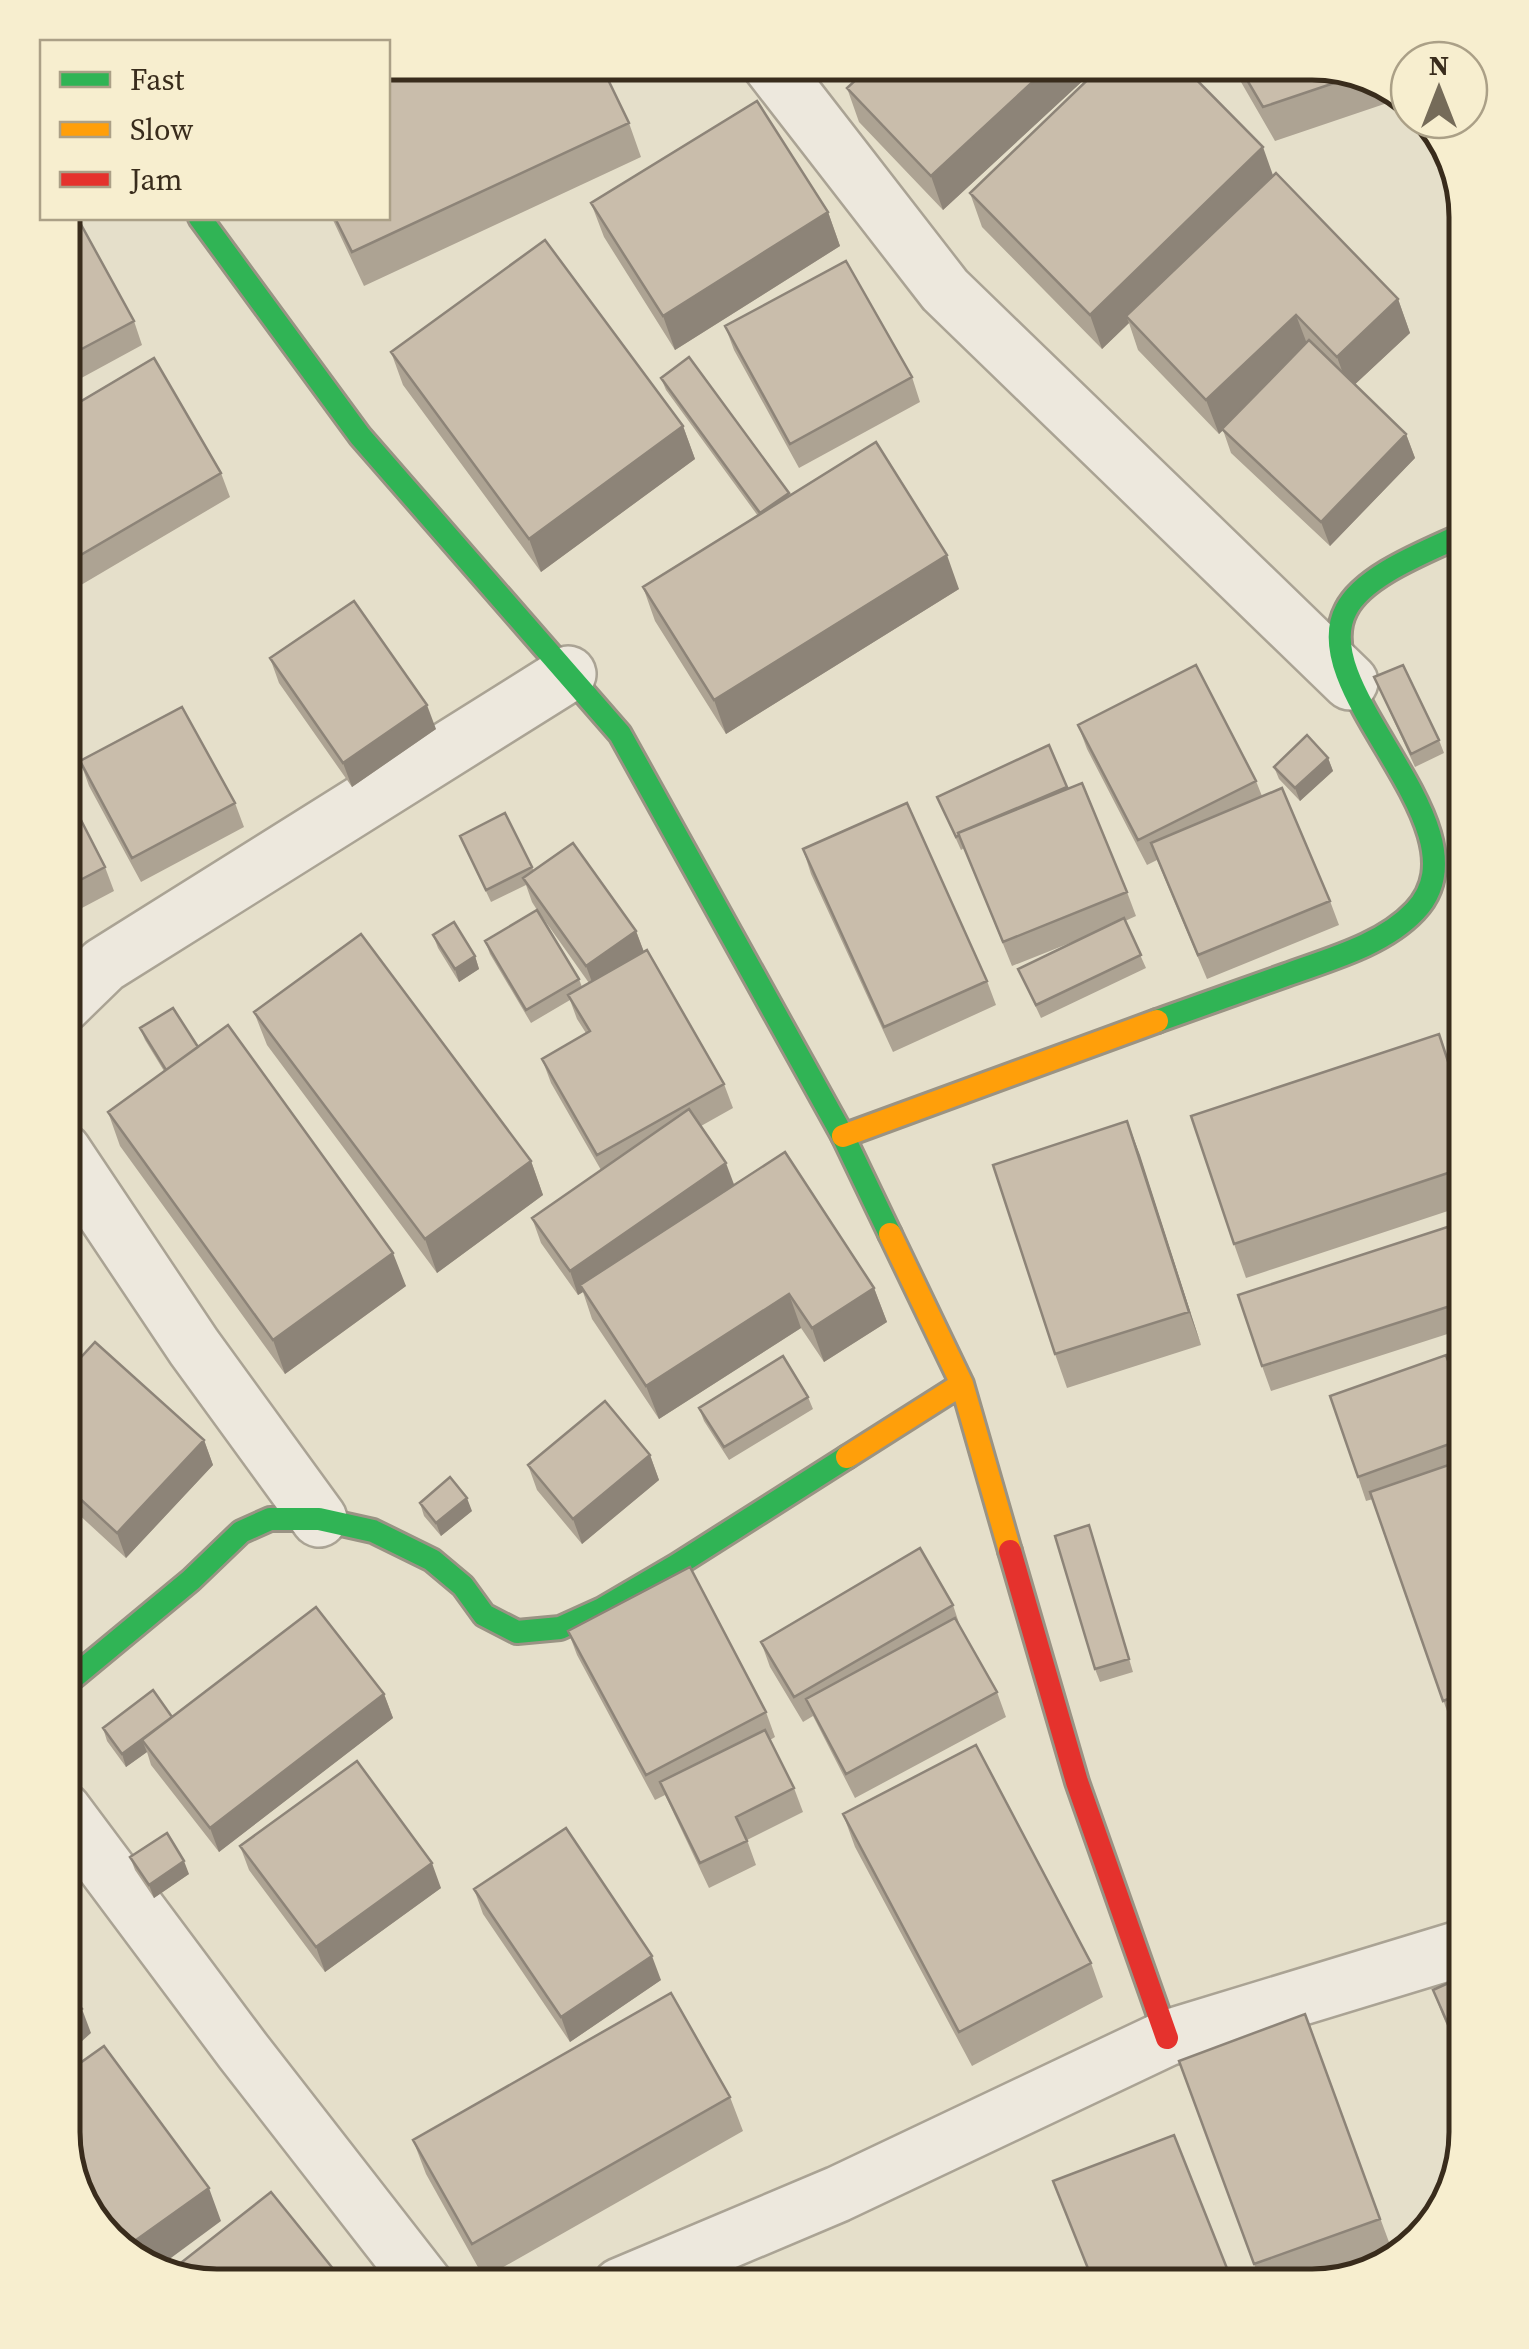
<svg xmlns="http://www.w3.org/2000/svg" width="1529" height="2349" font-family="'Source Serif 4',serif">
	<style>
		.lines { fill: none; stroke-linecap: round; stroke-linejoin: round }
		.street-casing { stroke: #aaa394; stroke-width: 60 }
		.fast-casing { stroke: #9a9384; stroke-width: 28 }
		.slow-casing { stroke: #9a9384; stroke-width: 28 }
		.jam-casing { stroke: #9a9384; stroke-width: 28 }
		.street { stroke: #ede8dd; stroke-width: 55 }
		.fast { stroke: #30b455; stroke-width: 22 }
		.slow { stroke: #ff9f0a; stroke-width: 22 }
		.jam { stroke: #e5322d; stroke-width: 22 }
		.wall { fill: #ada393; fill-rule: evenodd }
		.shaded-wall { fill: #8d8478 }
		.building { fill: #c9bdab; stroke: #8d8478; stroke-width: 2.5 }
		.rim { fill: none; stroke: #392c1c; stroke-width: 5 }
	</style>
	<rect width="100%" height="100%" fill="#e5dfca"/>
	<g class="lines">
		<defs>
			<path id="street" d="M769,63L945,290L1350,682
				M63,1005L104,965L568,674
				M63,1151L194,1347L319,1519
				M63,1810L243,2051L426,2286
				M620,2286L838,2194L1167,2038L1466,1947"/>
			<path id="fast" d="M200,218L360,436L620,734L843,1136L890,1234
				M1157,1021C1200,1006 1243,990 1286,975C1330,959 1383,945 1415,911C1493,829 1303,691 1346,610C1364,574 1431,550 1466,533
				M63,1686L191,1580L241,1532L270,1519H319L373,1531L432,1560L463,1586L484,1615L517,1632L560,1628L602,1609L677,1565L847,1457"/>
			<path id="slow" d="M843,1136L1157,1021
				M890,1234L962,1384L1010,1551
				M847,1457L962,1384"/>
			<path id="jam" d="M1010,1551L1077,1782L1167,2038"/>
		</defs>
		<use href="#street" class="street-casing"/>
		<use href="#fast" class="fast-casing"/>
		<use href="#slow" class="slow-casing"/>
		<use href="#jam" class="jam-casing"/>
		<use href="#street" class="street"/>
		<use href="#fast" class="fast"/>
		<use href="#slow" class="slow"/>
		<use href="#jam" class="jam"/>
	</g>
	<path class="wall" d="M874,63H1102L943,210L859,122L847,88Z
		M1230,63H1323L1397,88L1405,97L1275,141Z
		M629,123L641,157L364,286L332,218H388Z
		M1273,176L1398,299L1410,333L1355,384L1406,434L1415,458L1330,546L1231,453L1223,430L1219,434L1138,350L1129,323L1102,349L982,227L970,193Z
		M591,203L828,212L840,246L675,350L604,237Z
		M63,228L134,321L142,345L63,388Z
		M725,326L912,377L920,402L799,468L734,350Z
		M391,352L683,426L695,459L541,572L403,385Z
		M661,378L790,495L959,589L726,734L655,621L643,587L758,516L666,390Z
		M63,412L221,473L230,497L81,585L63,554Z
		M270,658L436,729L352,787L279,683Z
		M1374,677L1439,740L1444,753L1415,767Z
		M1078,725L1256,781L1262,796L1330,901L1339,925L1207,979L1157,860L1147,865L1087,749Z
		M1466,731V782L1449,739Z
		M1049,745L1068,788L1127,892L1136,916L1125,921L1146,968L1041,1018L1018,969L1085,937L1012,966L964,848L961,850L937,797Z
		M1328,758L1333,771L1300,801L1279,779L1274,767Z
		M80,761L235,803L244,827L141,882L89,786Z
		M63,785L105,867L114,891L63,918Z
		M505,813L534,871L636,931L644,952L724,1084L733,1108L701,1126L734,1185L874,1288L887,1322L824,1362L801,1328L659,1419L592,1319L583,1292L578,1295L541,1243L532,1218L601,1170L551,1083L542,1059L586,1033L577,1019L570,1000L531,1023L490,954L485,941L537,910L532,902L526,885L491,902L460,836ZM538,911L589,983L582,987L579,979Z
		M803,849L987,981L996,1005L893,1052L811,874Z
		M433,935L475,956L479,969L459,982L438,948Z
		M254,1012L531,1161L543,1195L437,1273L267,1045Z
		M140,1028L198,1047L406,1286L285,1374L120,1146L108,1112L164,1071L145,1040Z
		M1452,1068L1466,1113V1205L1246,1278L1234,1244Z
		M1127,1121L1201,1345L1067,1388L1055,1354Z
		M1466,1221V1328L1271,1391L1262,1366Z
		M63,1377L204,1440L213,1465L126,1558L63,1500Z
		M808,1397L813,1409L729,1460L704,1421L699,1408Z
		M1466,1410V1731L1455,1734L1373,1499L1366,1501L1358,1477Z
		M650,1455L659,1480L582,1544L537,1490L528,1465Z
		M420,1503L472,1511L441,1536L424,1516Z
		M1089,1525L1133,1672L1100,1682L1095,1669Z
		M953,1605L961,1629L997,1692L1006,1717L855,1798L813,1716L803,1722L770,1667L761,1642Z
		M568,1631L766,1712L775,1737L770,1740L794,1788L803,1812L747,1840L756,1865L709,1888L665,1795L655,1800L577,1655Z
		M384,1694L393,1718L219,1852L151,1765L147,1752L126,1767L107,1741L103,1728L172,1717Z
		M843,1814L1091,1963L1103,1997L972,2066L855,1847Z
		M240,1846L441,1888L325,1972L249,1870Z
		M130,1857L189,1874L154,1898L135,1870Z
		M474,1889L661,1980L570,2042L483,1914Z
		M1466,1975V2070L1442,2014L1433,1990Z
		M1305,2014L1393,2253L1298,2286H1262L1179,2061Z
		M730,2097L743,2131L484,2278L426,2174L413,2140Z"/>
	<path class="shaded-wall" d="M1053,63H1102L943,210L931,176Z
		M1263,147L1275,181L1126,316L1129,323L1102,349L1090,315Z
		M828,212L840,246L675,350L663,316Z
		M1398,299L1410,333L1349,390L1337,357Z
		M1296,315L1309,349L1219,434L1206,400Z
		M683,426L695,459L541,572L529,539Z
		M1406,434L1415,458L1330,546L1321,522Z
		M947,555L959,589L726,734L714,700Z
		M427,705L436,729L352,787L343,763Z
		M1328,758L1333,771L1300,801L1295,788Z
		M636,931L645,955L595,990L586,966Z
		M475,956L479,969L459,982L455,969Z
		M1127,1121L1140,1155L1201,1345L1189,1312Z
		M531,1161L543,1195L437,1273L425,1239Z
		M726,1163L735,1187L580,1285L583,1292L578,1295L570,1271Z
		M393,1253L406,1286L285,1374L273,1340Z
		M874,1288L887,1322L824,1362L812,1328Z
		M789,1294L801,1328L659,1419L646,1386Z
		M204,1440L213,1465L126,1558L117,1533Z
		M650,1455L659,1480L582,1544L573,1519Z
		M467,1498L472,1511L441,1536L436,1523Z
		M384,1694L393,1718L219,1852L210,1828Z
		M173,1718L142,1740L147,1752L126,1767L122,1754Z
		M184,1861L189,1874L154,1898L149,1885Z
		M432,1863L441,1888L325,1972L316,1947Z
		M652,1956L661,1980L570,2042L561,2017Z
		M82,2009L91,2033L62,2059L63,2026Z
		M209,2188L221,2221L156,2269L132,2261L122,2250Z"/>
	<path class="building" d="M388,63H600L629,123L352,252L335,218H388Z
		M874,63H1053L931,176L847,88Z
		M1105,63H1180L1263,147L1090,315L970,193Z
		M1237,63H1323L1358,75L1263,107Z
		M757,101L828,212L663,316L591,203Z
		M1276,173L1398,299L1337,357L1296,315L1206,400L1126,316Z
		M78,219L134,321L63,359V228Z
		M545,240L683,426L529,539L391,352Z
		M846,261L912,377L790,444L725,326Z
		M1309,340L1406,434L1321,522L1222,429Z
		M689,357L789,493L760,513L661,378Z
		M154,358L221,473L72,560L63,544V412Z
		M876,442L947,555L714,700L643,587Z
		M354,601L427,705L343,763L270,658Z
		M1196,665L1256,781L1138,840L1078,725Z
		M1403,665L1439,740L1411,754L1374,677Z
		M182,707L235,803L132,858L80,761Z
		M1466,731V776L1449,739Z
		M1307,735L1328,758L1295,788L1274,767Z
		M1049,745L1067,787L958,833L959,835L956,837L937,797Z
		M1082,783L1127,892L1003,942L958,833Z
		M63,785L105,867L63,889Z
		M1282,788L1330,901L1198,955L1151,843Z
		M907,803L987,981L884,1027L803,849Z
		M505,813L532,867L486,890L460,836Z
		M573,843L636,931L586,966L523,878Z
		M537,910L579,979L526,1010L485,941Z
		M1124,918L1141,955L1036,1005L1018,969Z
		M454,922L475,956L455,969L433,935Z
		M361,934L531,1161L425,1239L254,1012Z
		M647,950L724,1084L597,1155L542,1059L590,1031L568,995Z
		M1466,1007V1033L1463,1008Z
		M173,1008L198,1047L166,1070L140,1028Z
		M228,1025L393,1253L273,1340L108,1112Z
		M1439,1034L1466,1116V1167L1234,1244L1191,1116Z
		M689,1109L726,1163L570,1271L532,1218Z
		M1127,1121L1189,1312L1055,1354L993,1165Z
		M785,1152L874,1288L812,1328L789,1294L646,1386L580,1285Z
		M1466,1221V1301L1262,1366L1238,1295Z
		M95,1342L204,1440L117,1533L63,1483V1377Z
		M1446,1355L1466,1411V1438L1358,1477L1330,1396Z
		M783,1356L808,1397L724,1447L699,1408Z
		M605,1401L650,1455L573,1519L528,1465Z
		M1466,1459V1692L1443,1701L1370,1492Z
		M450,1477L467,1498L436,1523L420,1503Z
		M1089,1525L1129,1659L1095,1669L1055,1536Z
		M920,1548L953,1605L794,1697L761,1642Z
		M690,1567L766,1712L646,1775L568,1631Z
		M316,1607L384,1694L210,1828L142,1740Z
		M955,1618L997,1692L846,1774L806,1699Z
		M153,1690L172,1717L122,1754L103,1728Z
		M765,1730L794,1788L736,1817L747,1841L700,1863L660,1782Z
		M976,1745L1091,1963L959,2032L843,1814Z
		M357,1761L432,1863L316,1947L240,1846Z
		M566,1828L652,1956L561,2017L474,1889Z
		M167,1833L184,1861L149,1885L130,1857Z
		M1466,1975V2065L1433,1990Z
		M63,1987L82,2009L63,2026Z
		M671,1993L730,2097L472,2244L413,2140Z
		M1305,2014L1380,2219L1254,2264L1179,2061Z
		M104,2046L209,2188L122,2250L79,2201L62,2132V2076Z
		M1174,2135L1234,2286H1095L1053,2181Z
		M271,2192L347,2286H207L168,2273Z
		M1010,2269L1016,2286H965Z"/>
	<path d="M0 0H1529V2349H0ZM217 80H1312A137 137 0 0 1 1449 217V2132A137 137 0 0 1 1312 2269H217A137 137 0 0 1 80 2132V217A137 137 0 0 1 217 80Z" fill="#f7eecf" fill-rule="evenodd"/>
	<path class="rim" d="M217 80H1312A137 137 0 0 1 1449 217V2132A137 137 0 0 1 1312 2269H217A137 137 0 0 1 80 2132V217A137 137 0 0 1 217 80Z"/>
	<rect x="40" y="40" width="350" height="180" fill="#f7eecf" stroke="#aba087" stroke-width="2.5"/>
	<rect x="60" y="72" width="50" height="15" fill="#30b455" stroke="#aba087" stroke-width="2.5"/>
	<text x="130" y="90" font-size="30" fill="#392c1c">Fast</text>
	<rect x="60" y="122" width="50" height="15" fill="#ff9f0a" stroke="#aba087" stroke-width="2.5"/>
	<text x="130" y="140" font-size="30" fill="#392c1c">Slow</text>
	<rect x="60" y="172" width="50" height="15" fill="#e5322d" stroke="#aba087" stroke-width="2.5"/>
	<text x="130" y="190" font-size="30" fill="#392c1c">Jam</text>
	<g transform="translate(1439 90)"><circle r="48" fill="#f7eecf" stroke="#aba087" stroke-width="2.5"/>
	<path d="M0-8L18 38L0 25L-18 38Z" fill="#756b59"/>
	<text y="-15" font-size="28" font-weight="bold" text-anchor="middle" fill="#392c1c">N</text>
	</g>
</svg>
